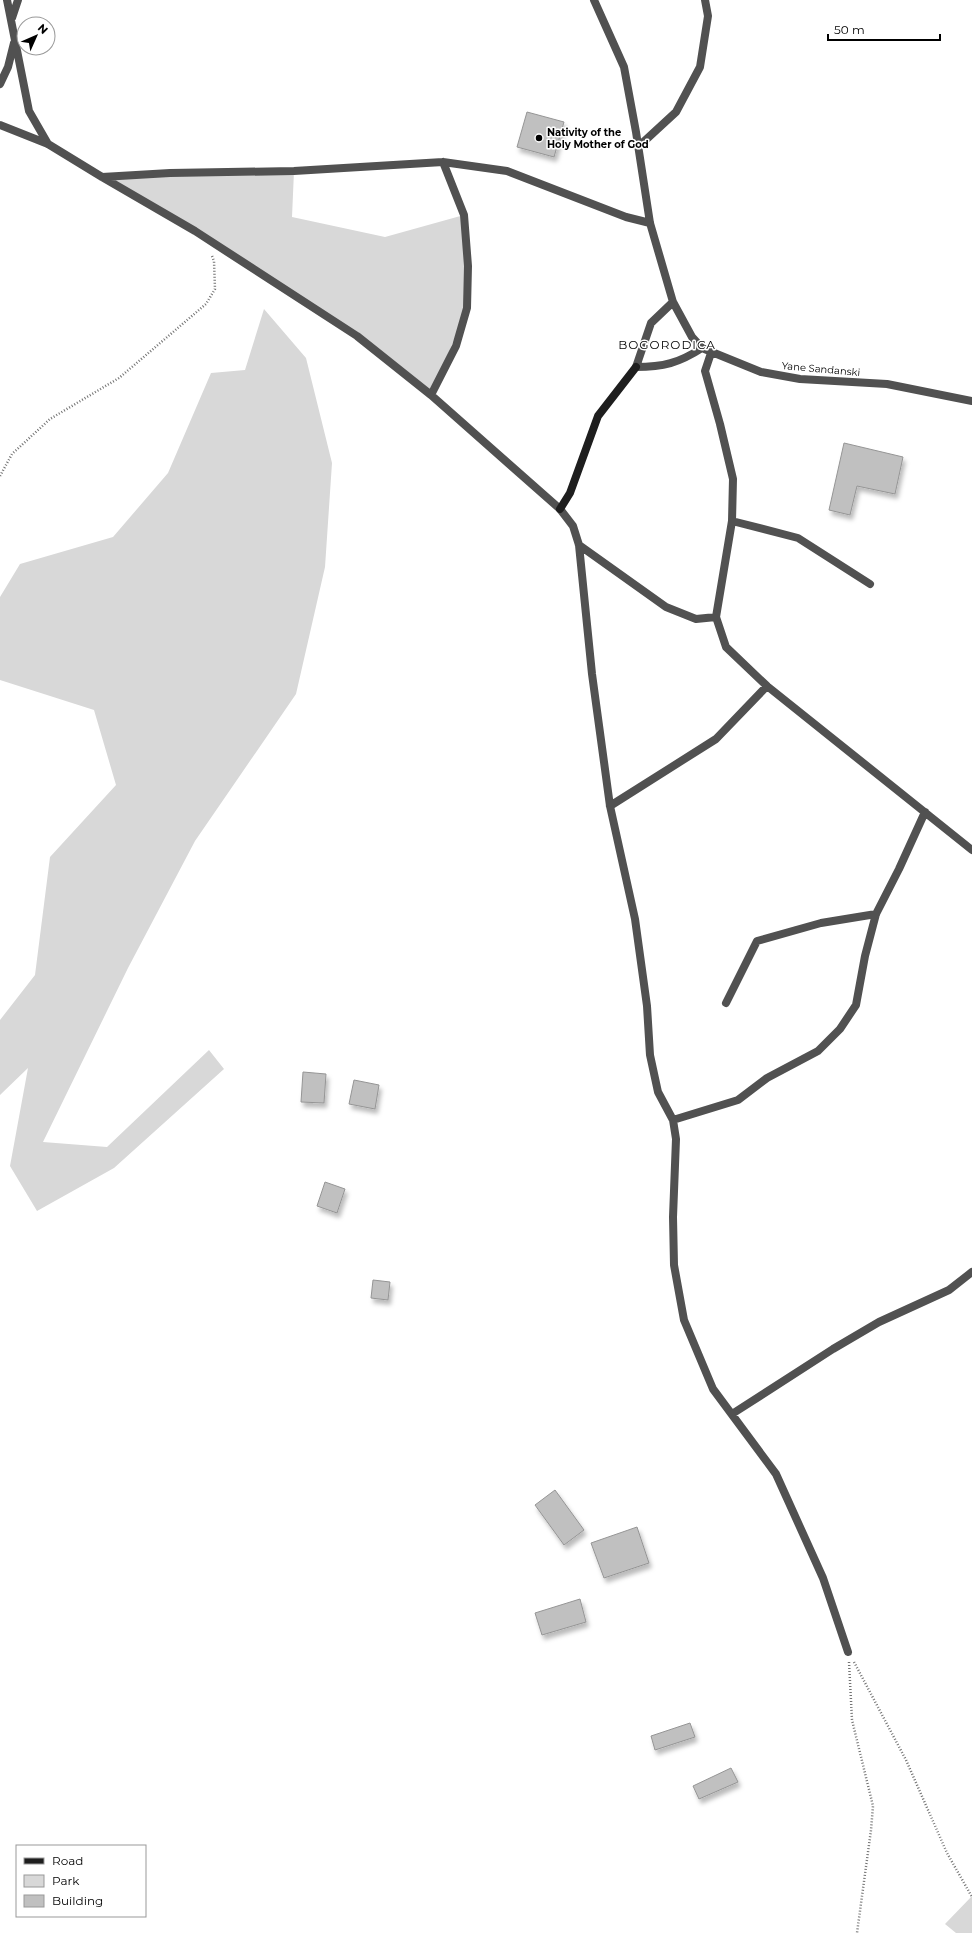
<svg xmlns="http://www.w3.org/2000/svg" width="972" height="1933" font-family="Montserrat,sans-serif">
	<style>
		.green { fill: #d8d8d8 }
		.building { fill: #c0c0c0; stroke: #959595; filter: url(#shadow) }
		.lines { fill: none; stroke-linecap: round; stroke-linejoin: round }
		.path { stroke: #737373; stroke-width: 2.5; stroke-dasharray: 1 2; stroke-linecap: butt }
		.street { stroke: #515151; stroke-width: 8 }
		.secondary { stroke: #1e1e1e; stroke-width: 8 }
		.poi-dot { fill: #000; stroke: #fff; stroke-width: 1.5 }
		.labels { text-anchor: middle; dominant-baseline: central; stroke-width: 3; stroke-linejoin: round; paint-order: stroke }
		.poi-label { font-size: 10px; font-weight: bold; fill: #000; stroke: #fff; text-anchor: start }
		.street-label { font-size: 10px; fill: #000; stroke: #fff }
		.quarter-label { font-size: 12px; letter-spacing: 1px; fill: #000; stroke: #fff }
	</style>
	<defs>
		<filter id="shadow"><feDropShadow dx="2.5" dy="4.5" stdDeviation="2" flood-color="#0004"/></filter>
	</defs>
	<rect width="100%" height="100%" fill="#fff"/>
	<path class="green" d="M294,171L292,217L385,237L464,215L467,308L431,395L357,336L102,177Z
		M264,309L306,358L332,463L325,567L296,694L195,841L128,968L43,1142L107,1147L209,1050L224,1069L114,1168L37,1211L10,1166L28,1068L0,1095V1020L35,975L50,857L116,785L94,710L0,680V597L20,564L113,537L168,473L211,373L245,370Z
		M972,1896V1933H956L945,1924Z"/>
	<path class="building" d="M527,112L564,122L554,157L517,147Z
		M844,443L903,457L895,494L857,486L850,515L829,510Z
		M303,1072L326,1074L324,1103L301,1102Z
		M354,1080L379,1085L375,1109L349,1104Z
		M325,1182L345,1189L337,1213L317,1206Z
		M373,1280L390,1282L388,1300L371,1298Z
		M555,1490L584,1530L564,1545L535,1505Z
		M637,1527L649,1563L604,1578L591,1543Z
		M580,1599L586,1622L542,1635L535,1613Z
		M690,1723L695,1737L655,1750L651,1736Z
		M731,1768L738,1782L699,1799L693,1786Z"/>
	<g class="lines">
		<path class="path" d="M0,476L12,454L50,419L119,378L206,304L215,289L214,261L212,256
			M849,1662L852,1720L873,1806L871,1830L857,1933
			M854,1662L906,1760L947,1853L972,1897"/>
		<path class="street" d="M7,0L29,111L48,144
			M594,0L624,67L636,132L650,223L673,302L692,337L702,348L761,372L800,379L887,384L972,401
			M12,18L18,0
			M0,84L8,67L14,43
			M0,125L48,144L102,177L195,231L357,336L431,395L560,509L573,526L579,545L592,674L610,806L635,919L647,1006L650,1055L658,1092L673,1120L676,1139L673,1217L674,1265L684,1320L713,1389L776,1474L823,1578L848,1652
			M638,147L676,112L700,67L708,16L705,0
			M102,177L170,173L294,171L443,162L507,171L626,217L650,223
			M673,302L651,323L636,367C663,367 679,363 702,348
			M711,353L705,371L720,424L733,479L732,521L716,617
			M431,395L456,346L467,308L468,266L464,215L443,162
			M732,521L798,538L870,584
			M579,545L666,607L696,619L716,617L726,647L767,686L972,850
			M610,806L716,739L767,686
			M726,1003L757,941L821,923L876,914
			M673,1120L738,1100L767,1078L818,1051L840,1029L856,1005L865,956L876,914L899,869L925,812
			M732,1414L833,1349L879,1322L949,1290L972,1272"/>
		<path class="secondary" d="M560,509L570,493L598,416L636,367"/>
	</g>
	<circle class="poi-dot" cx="539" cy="138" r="4"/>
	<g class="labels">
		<g class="poi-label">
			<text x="547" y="132">Nativity of the<tspan x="547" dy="12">Holy Mother of God</tspan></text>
		</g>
		<g class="street-label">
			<text transform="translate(821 369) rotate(5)">Yane Sandanski</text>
		</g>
		<g class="quarter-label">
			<text x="667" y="344">BOGORODICA</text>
		</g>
	</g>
	<rect x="16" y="1845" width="130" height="72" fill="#ffffff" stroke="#999999"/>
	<rect x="24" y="1858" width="20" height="6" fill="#1e1e1e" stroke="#999999"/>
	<text x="52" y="1865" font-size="12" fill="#000000">Road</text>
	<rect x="24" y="1875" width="20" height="12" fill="#d8d8d8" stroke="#999999"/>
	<text x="52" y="1885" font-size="12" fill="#000000">Park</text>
	<rect x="24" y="1895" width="20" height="12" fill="#c0c0c0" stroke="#999999"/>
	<text x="52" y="1905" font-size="12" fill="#000000">Building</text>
	<g transform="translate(36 36) rotate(45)"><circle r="19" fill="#ffffff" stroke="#999999"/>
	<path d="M0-3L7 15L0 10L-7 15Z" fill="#000000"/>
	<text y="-6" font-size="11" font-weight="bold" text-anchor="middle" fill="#000000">N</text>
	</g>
	<path d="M828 34v6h112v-6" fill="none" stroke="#000000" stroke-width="2"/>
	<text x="834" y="34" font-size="12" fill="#000000" stroke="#ffffff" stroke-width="3" paint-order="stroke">50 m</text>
</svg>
